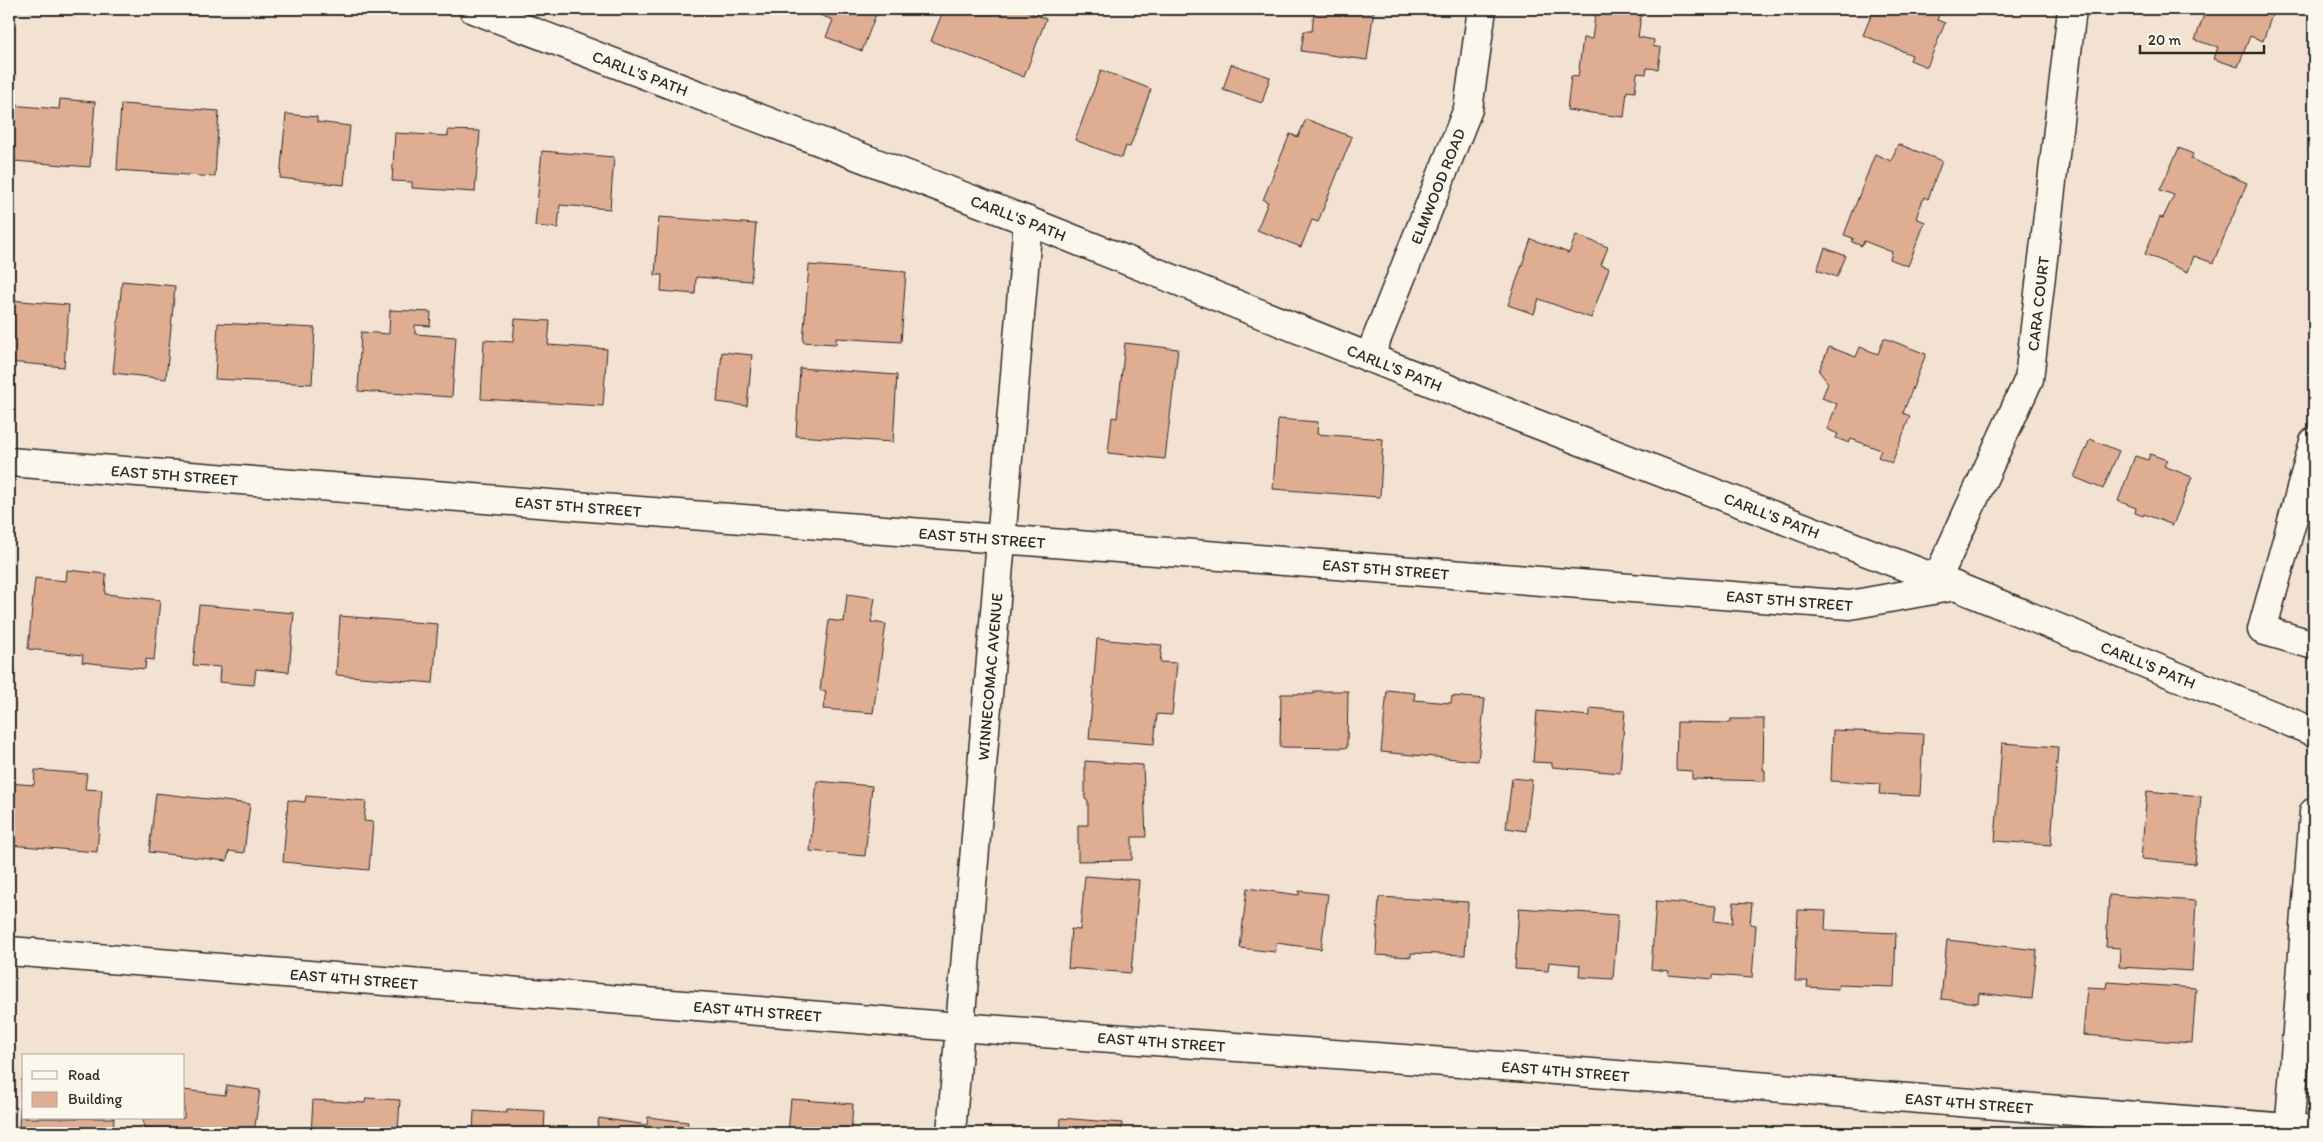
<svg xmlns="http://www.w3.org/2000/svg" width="2323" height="1142" font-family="Itim,sans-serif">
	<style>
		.building { fill: #dfad92; stroke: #2b2b2b }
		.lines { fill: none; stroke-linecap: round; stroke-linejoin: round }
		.minor-casing { stroke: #2b2b2b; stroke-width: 31 }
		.tertiary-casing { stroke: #2b2b2b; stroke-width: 31 }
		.minor { stroke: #fbf7ec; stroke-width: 28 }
		.tertiary { stroke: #fbf7ec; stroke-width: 28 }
		.labels { text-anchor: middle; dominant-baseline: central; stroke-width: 4.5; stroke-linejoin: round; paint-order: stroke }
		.street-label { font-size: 16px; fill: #2b2b2b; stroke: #fbf7ec }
	</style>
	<rect width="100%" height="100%" fill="#f3e1d1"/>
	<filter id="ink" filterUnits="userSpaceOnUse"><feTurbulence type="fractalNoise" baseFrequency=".02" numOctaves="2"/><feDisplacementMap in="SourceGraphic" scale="10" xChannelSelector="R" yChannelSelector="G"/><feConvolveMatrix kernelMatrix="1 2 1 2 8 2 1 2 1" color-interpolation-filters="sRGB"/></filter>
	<g filter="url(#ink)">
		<path class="building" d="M804,9H878L862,51L826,37L833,20Z
			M944,9H1021L1046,19L1024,77L931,41Z
			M1297,9H1374L1367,60L1301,51L1304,31H1312L1314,12Z
			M1596,9H1642L1638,37L1654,40L1653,46L1661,48L1658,69L1647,68L1646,74L1637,73L1635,92L1627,91L1624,117L1567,110L1571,76L1578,77L1583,38L1592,39Z
			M1874,9H1941L1937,20L1945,23L1927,67L1910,60L1912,55L1863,35Z
			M2206,9H2274L2263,41L2250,36L2238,67L2214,59L2218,47L2195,40Z
			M1231,64L1270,77L1262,103L1223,90Z
			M1101,70L1151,89L1130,147L1126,146L1122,158L1075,140Z
			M60,99L95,102L90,167L13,161V168H9V105L59,109Z
			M121,104L219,111L215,177L117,170Z
			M286,114L317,117V122L350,126L344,185L280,178Z
			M1306,119L1352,137L1318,222L1312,220L1301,247L1257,230L1268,202L1263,200L1290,134L1298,137Z
			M448,130L480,131L475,192L412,188V182L392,181L395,133L448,136Z
			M1898,144L1942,161L1928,199L1924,197L1916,218L1925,222L1908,266L1890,259L1892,252L1864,241L1862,246L1852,242L1853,238L1844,235L1875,154L1891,161Z
			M2179,148L2193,154L2191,159L2247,183L2213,263L2194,256L2188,272L2145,254L2160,217L2163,218L2174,195L2160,190Z
			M542,151L614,157L610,209L560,205L558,228L535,226Z
			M659,217L756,224L751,281L696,277L695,294L661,291L662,275H655Z
			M1576,235L1608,247L1601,265L1609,268L1591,318L1539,299L1534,314L1508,305L1531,239L1569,253Z
			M1825,248L1846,256L1837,277L1817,270Z
			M809,265L906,272L901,342L836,338V344L803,342Z
			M122,281L175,286L166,379L113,373Z
			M9,300L69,305L64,367L9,362Z
			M390,310L431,312L430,326L415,325V334L456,337L452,397L358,391L361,332L389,334Z
			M515,319L550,321L548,345L607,349L603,406L481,399L484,340L513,342Z
			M218,323L315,328L312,384L215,379Z
			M1884,338L1926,354L1903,413L1910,416L1892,463L1878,457L1881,450L1851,439L1849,443L1836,438L1838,434L1827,429L1837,404L1822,398L1828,383L1819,371L1829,347L1856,357L1860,347L1878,354Z
			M1125,343L1178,349L1165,459L1108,453L1112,417L1117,418Z
			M722,352L752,355L747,406L717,402Z
			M800,368L897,375L893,442L796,436Z
			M1278,419L1318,422L1317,434L1383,439L1380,497L1273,489Z
			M2090,439L2119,451L2103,489L2074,477Z
			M2150,454L2167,460L2164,466L2192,477L2173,525L2144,514L2143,516L2135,513L2136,508L2118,501L2135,456L2148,460Z
			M67,570L106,574L105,594L160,600L154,660L146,659L145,669L82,662L83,655L28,649L35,578L66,581Z
			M847,594L875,598L871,622L886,624L873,713L823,709L826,691L820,690L829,620L844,622Z
			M199,605L294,613L289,672L256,669L254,685L219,682L220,667L193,665Z
			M340,616L438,624L433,683L336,675Z
			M1097,639L1162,645L1160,662L1177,663L1172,715L1157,714L1154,744L1089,739Z
			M1387,690L1415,693L1414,700L1451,703L1452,696L1485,699L1478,761L1381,752Z
			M1314,691H1348L1347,748L1280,747L1281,694H1314Z
			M1590,708L1625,711L1620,773L1552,767V763L1533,762L1537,711L1590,716Z
			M1731,719H1764L1763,770H1765V781L1692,779V771L1676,770L1677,722L1730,723Z
			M1833,730L1923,734L1920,796L1879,794L1880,784L1831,781Z
			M2002,743L2058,747L2051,845L1995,841Z
			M1085,761L1143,765L1146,837H1132V860L1078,861V825H1088V801L1085,799Z
			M35,770L87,774L85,789L102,790L97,852L9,845V783L34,785Z
			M1512,778L1532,780L1526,831L1506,828Z
			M817,781L872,786L865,856L810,851Z
			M2147,791L2201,796L2195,864L2141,859Z
			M156,793L250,804L244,853L229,851L227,861L149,852Z
			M306,796L366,801L364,821L373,822L369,870L283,862L288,800L305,802Z
			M1085,876L1139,880L1131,973L1068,968L1071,929L1080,930Z
			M1247,888L1299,895V891L1328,894L1321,949L1276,943L1275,952L1240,948Z
			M2109,895L2196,901L2192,971L2119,967L2120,948L2106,947Z
			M1379,897L1468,902L1465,955L1411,953V957L1376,955Z
			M1656,901L1716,906L1714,921L1732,923L1734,902L1752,903L1750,924L1756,925L1752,978L1713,975V979L1668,975L1669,971L1651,969Z
			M1519,908L1618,915L1613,979L1579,977L1580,965L1549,962L1548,971L1515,969Z
			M1798,910L1826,911L1825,930L1896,933L1894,987L1838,985V989L1807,987L1808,981H1795Z
			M1947,940L2037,950L2032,999L1979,993L1978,1003L1941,999Z
			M2107,982L2196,988L2192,1043L2083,1035L2087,987L2106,988Z
			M22,1079L24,1118H114L113,1133H49V1129L19,1127Z
			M227,1085L260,1090L254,1133H167V1130L143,1127L144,1118H184V1090L225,1095Z
			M366,1098L400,1100L398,1133H311L313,1100L365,1103Z
			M791,1099L853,1104L851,1133H788Z
			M507,1109L545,1111L544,1133H473L474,1111L507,1113Z
			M648,1117L688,1122L686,1133H596L599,1118L647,1125Z
			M1061,1118L1122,1123L1121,1133H1060Z"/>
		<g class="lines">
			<defs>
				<g id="minor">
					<path id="s1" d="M1369,358L1468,109L1482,9"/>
					<path d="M2314,442L2262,630L2314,645"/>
					<path id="s2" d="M9,462L1850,605L1955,586"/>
					<path id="s3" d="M1937,579L2029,379L2072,9"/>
					<path id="s4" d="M9,951L959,1027L1529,1068L2314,1130"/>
					<path id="s5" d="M951,1133L1028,221"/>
					<path d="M2289,1133L2314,812"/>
				</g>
				<g id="tertiary">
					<path id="s6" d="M473,9L1028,221L1521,418L1955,586L2314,732"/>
				</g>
			</defs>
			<use href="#minor" class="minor-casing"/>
			<use href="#tertiary" class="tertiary-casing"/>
			<use href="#minor" class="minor"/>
			<use href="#tertiary" class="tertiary"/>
		</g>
	</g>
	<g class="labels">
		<g class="street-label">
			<text stroke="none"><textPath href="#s6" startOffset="179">CARLL'S PATH</textPath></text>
			<text stroke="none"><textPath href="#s1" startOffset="185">ELMWOOD ROAD</textPath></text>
			<text stroke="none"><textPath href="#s6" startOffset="584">CARLL'S PATH</textPath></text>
			<text stroke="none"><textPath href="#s3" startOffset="296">CARA COURT</textPath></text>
			<text stroke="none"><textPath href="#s6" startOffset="989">CARLL'S PATH</textPath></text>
			<text stroke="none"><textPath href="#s2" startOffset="166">EAST 5TH STREET</textPath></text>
			<text stroke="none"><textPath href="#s2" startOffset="571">EAST 5TH STREET</textPath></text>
			<text stroke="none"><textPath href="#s6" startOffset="1394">CARLL'S PATH</textPath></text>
			<text stroke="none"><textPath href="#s2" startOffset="976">EAST 5TH STREET</textPath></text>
			<text stroke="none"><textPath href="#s2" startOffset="1381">EAST 5TH STREET</textPath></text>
			<text stroke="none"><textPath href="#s2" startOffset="1786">EAST 5TH STREET</textPath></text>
			<text stroke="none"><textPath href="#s6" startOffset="1799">CARLL'S PATH</textPath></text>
			<text stroke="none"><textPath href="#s5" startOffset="458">WINNECOMAC AVENUE</textPath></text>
			<text stroke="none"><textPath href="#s4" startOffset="346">EAST 4TH STREET</textPath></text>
			<text stroke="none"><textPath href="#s4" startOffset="751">EAST 4TH STREET</textPath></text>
			<text stroke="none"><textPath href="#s4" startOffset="1156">EAST 4TH STREET</textPath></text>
			<text stroke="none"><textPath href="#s4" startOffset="1561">EAST 4TH STREET</textPath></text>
			<text stroke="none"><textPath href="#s4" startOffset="1966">EAST 4TH STREET</textPath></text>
		</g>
	</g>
	<rect width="2323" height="1142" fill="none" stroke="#fbf7ec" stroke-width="30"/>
	<rect x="15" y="15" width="2293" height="1112" fill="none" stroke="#2b2b2b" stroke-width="2" filter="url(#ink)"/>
	<rect x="22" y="1054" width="162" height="65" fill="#fbf7ec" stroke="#a8a59f"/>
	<rect x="32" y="1071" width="25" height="8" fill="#fbf7ec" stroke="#a8a59f"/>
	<text x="68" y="1080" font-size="15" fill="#2b2b2b">Road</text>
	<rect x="32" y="1092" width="25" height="15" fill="#dfad92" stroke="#a8a59f"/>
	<text x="68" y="1104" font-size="15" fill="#2b2b2b">Building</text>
	<path d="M2140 45v8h124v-8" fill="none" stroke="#2b2b2b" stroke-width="2.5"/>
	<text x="2148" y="45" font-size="15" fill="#2b2b2b" stroke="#fbf7ec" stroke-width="4" paint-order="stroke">20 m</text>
</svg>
